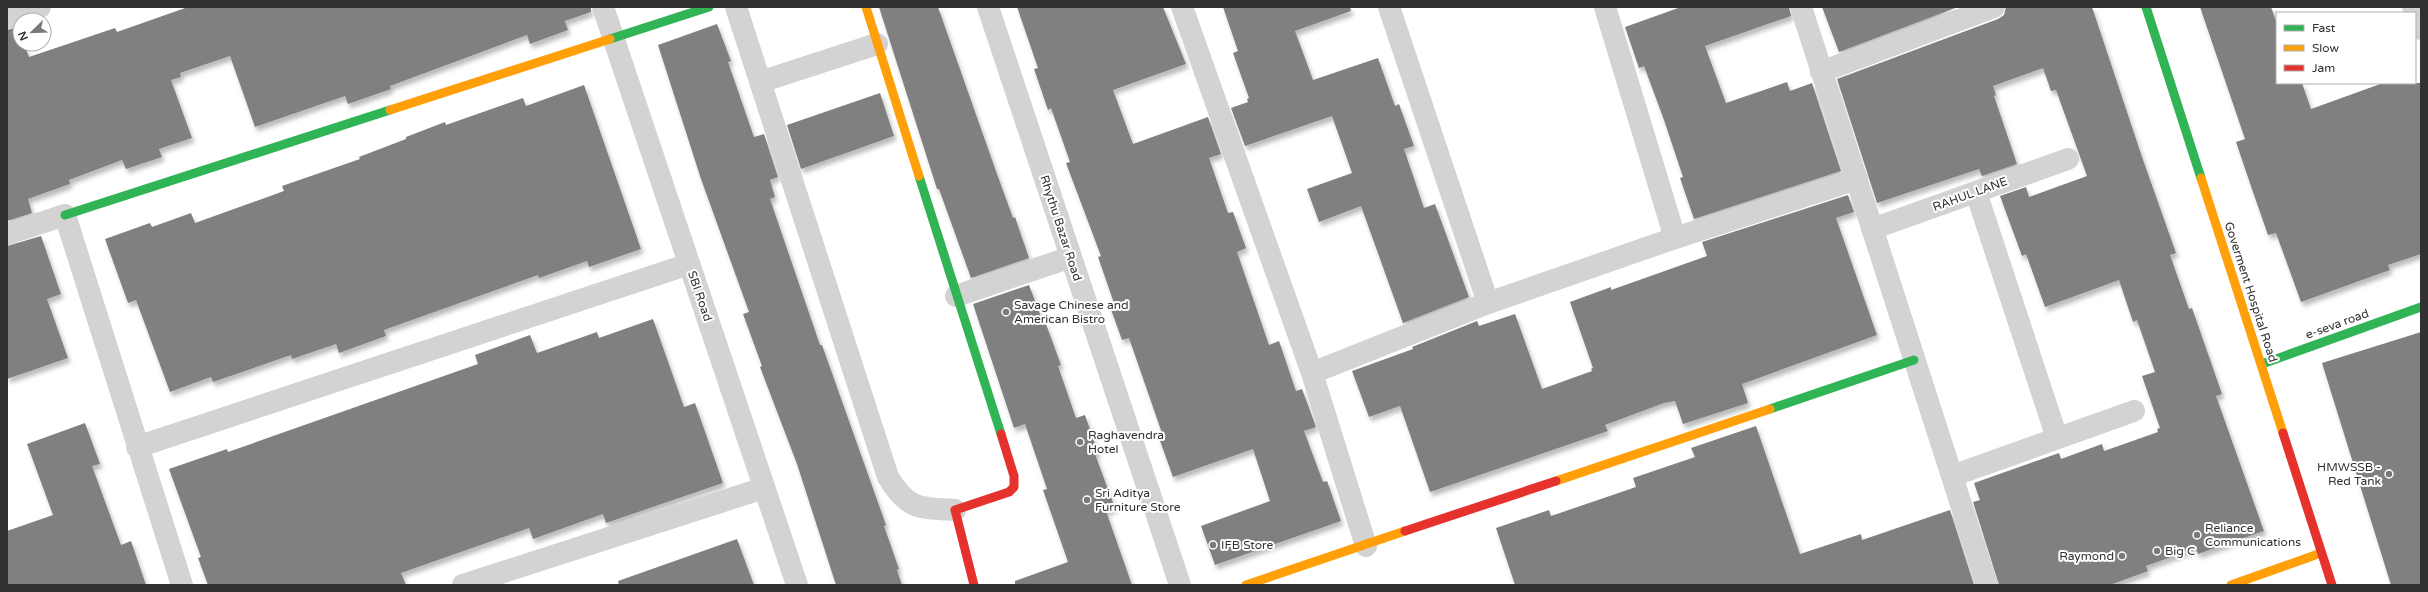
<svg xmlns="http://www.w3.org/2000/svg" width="2428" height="592" font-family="'Varela Round',sans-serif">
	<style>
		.building { fill: #808080; filter: url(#shadow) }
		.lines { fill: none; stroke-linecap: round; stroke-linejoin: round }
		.street { stroke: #d3d3d3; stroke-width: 22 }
		.fast { stroke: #30b455; stroke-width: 9 }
		.slow { stroke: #ff9f0a; stroke-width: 9 }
		.jam { stroke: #e5322d; stroke-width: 9 }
		.poi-dot { fill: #797979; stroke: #fff; stroke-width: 1.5 }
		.labels { text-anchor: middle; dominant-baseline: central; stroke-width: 4; stroke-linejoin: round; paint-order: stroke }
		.street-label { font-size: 12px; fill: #313131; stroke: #fff }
		.poi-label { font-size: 12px; fill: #313131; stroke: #fff; text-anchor: start }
	</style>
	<defs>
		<filter id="shadow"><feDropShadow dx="2.5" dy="4.5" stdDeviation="2" flood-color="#0004"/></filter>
	</defs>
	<rect width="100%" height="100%" fill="#fff"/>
	<path class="building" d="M188,7H591V12L565,21L568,30L530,44L527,35L390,86L391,89L348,104L345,96L255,127L230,56L180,73L181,77L171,80L192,138L159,149L162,157L126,169L122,160L69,180L70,184L28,199L32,213L7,221V30L18,27L20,44H24L29,57L115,28L117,32Z
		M879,7H938L997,174L1013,218L1015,217L1029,258L971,278L939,189H937Z
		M1017,7H1163L1186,64L1113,90L1133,144L1208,117L1221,154L1209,158L1228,213L1233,212L1246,248L1237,252L1269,345L1279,341L1296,391L1302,389L1316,427L1304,431L1323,482L1327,481L1341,521L1215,565L1201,526L1270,501L1253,449L1173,477L1159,438L1163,436L1129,338L1122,340L1109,304L1114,303L1098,257L1101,256L1066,163L1070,162L1051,108L1048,110L1034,69L1038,68Z
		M1223,7H1350L1351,11L1295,31L1313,80L1378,58L1395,106L1399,104L1414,146L1404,149L1424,208L1435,204L1469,297L1403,323L1361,206L1319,222L1307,189L1352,173L1332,116L1245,146L1231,108L1248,102L1247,99L1249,98L1233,53L1238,51Z
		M1681,7H1789L1791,16L1705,46L1726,103L1787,82L1790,91L1812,83L1841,171L1694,219L1680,178L1683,177L1664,120L1644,66L1639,68L1625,27Z
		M1822,7H1958L1839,52Z
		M2006,7H2092L2142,157L2176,253L2170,255L2189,309L2192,308L2222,394L2216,396L2264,531L2198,554L2196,548L2146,566L2148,571L2110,585H1999L1973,502L1980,500L1974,483L2059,453L2061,459L2102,444L2104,451L2158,432L2157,429L2160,428L2142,376L2155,372L2137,320L2133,322L2119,280L2045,307L2026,254L2022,256L2000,196L2026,187L2029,197L2087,176L2056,90L2051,91L2043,68L1993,86L1996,95L1994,96L2017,164L1982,176L1979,169L1877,203L1837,79L1998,19L2004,15Z
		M2200,7H2271L2277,24V83H2302L2311,109L2383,83H2421V254L2388,265L2390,270L2301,302L2276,233L2268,235L2253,192L2236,142L2245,139Z
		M717,24L731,61L728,62L754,137L764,134L778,177L770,180L775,197L770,199L820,345H822L886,525L884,526L899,569L897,570L902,585H836L797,464L760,367L762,366L743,314L749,312L701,179L658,45Z
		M584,85L641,249L589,267L587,261L539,278L538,275L384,330L386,336L339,353L336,344L292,359L291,355L213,382L211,377L170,392L136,300L128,303L105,239L150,223L152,227L191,213L195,223L284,191L282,186L360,159L359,157L406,139V137L445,122L446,125L523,98L526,106Z
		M880,93L894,136L801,169L787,125Z
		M1848,195L1854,212L1836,218L1877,335L1742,384L1748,403L1683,424L1675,401L1664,403L1605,425L1608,431L1430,492L1400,406L1369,417L1352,371L1413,349L1412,347L1477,321L1479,326L1515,314L1542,389L1592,371L1591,369L1593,368L1570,302L1611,287V290L1707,256L1702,242Z
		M41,236L61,294L47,299L68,358L7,379V246Z
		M1029,285L1044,325L1046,324L1061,365L1058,366L1076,418L1085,415L1098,453L1095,454L1115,508L1106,511L1132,585H1015V581L1068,562L1043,490L1047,489L1025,424L1014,428L973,304Z
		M653,319L684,407L695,403L723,483L606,523L603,514L533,539L529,528L401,573L406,585H208L198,558L201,557L169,469L227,449L228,452L478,364L475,355L530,335L537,353L597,332L599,338Z
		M2421,332V585H2391L2322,363Z
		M85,423L100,464L92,466L121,545L131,541L146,585H7V531L53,515L27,444Z
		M1756,426L1800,554L1861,534L1862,540L1950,510L1974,585H1515L1496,528L1549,510L1551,516L1636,487L1633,478L1695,457L1691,448Z
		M737,539L754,585H619L618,581Z"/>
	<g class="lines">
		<path class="street" d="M603,7L797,585
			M736,7L888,477C908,510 919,508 955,510
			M988,7L1180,585
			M1182,7L1312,373L1366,546
			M1389,7L1488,303
			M1605,7L1675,238
			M1801,7L1987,585
			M2413,7L2421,29
			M7,18L40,7
			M1821,72L1994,7
			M760,82L877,44
			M1976,192L2057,438
			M1872,229L2068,159
			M7,234L65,215L182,585
			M956,296L1071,257
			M1312,373L1488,303L1675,238L1857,179
			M137,447L689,264
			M1952,476L2134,411
			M463,585L764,488"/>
		<path class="fast" d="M2146,7L2201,178
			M610,39L709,7
			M919,176L1001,434
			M65,215L390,110
			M2262,364L2421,307
			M1770,409L1914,360"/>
		<path class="slow" d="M866,7L919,176
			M390,110L610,39
			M2201,178L2283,433
			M1556,481L1770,409
			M1246,585L1405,531
			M2231,585L2321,553"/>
		<path class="jam" d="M2283,433L2332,585
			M1405,531L1556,481
			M974,585L955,510L1009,492L1014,487V476L1001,434"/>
	</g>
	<g class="poi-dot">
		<circle cx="1006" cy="312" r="4"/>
		<circle cx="1080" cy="442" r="4"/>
		<circle cx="2389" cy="474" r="4"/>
		<circle cx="1087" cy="500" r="4"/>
		<circle cx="2197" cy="535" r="4"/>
		<circle cx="1213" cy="545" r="4"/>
		<circle cx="2157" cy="551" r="4"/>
		<circle cx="2122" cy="556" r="4"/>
	</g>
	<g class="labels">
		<g class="street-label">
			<text transform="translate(1970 194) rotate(-20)">RAHUL LANE</text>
			<text transform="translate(1061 228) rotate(72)">Rhythu Bazar Road</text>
			<text transform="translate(2251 292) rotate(72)">Goverment Hospital Road</text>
			<text transform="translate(700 296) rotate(71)">SBI Road</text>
			<text transform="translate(2337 324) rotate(-20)">e-seva road</text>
		</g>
		<g class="poi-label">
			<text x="1014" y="305">Savage Chinese and<tspan x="1014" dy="14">American Bistro</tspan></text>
			<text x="1088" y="435">Raghavendra<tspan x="1088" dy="14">Hotel</tspan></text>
			<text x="2381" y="467" text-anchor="end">HMWSSB -<tspan x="2381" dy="14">Red Tank</tspan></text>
			<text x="1095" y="493">Sri Aditya<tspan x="1095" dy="14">Furniture Store</tspan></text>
			<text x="2205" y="528">Reliance<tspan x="2205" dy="14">Communications</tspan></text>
			<text x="1221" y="545">IFB Store</text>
			<text x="2165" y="551">Big C</text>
			<text x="2114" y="556" text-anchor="end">Raymond</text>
		</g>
	</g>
	<rect width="2428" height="592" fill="none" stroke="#313131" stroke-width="16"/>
	<rect x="2276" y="12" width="140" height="72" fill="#ffffff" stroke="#adadad"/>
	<rect x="2284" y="25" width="20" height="6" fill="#30b455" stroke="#adadad"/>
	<text x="2312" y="32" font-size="12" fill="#313131">Fast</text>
	<rect x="2284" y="45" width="20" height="6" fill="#ff9f0a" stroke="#adadad"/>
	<text x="2312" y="52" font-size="12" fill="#313131">Slow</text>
	<rect x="2284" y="65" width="20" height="6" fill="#e5322d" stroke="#adadad"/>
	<text x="2312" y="72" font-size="12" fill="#313131">Jam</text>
	<g transform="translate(32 32) rotate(247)"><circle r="19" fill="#ffffff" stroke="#adadad"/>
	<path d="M0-3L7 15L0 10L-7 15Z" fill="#797979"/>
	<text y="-6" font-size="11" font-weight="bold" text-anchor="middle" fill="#313131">N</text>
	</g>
</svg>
